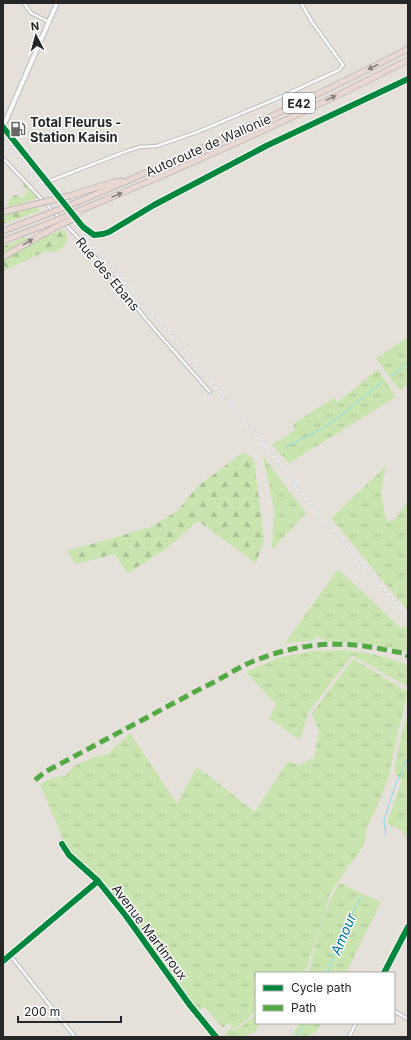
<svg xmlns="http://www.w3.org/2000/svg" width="411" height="1040" font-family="Inter,sans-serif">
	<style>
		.grass { fill: url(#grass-tufts) }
		.forest { fill: url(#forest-firs) }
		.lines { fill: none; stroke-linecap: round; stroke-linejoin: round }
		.stream { stroke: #88ddef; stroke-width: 1 }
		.street-casing { stroke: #bebdbe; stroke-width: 4.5 }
		.secondary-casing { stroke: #bebdbe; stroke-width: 6 }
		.highway-casing { stroke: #bebcbb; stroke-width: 7 }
		.street { stroke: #fbfafa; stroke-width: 2.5 }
		.secondary { stroke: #fbfafa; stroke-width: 4 }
		.highway { stroke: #e8d8d1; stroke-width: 5 }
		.rail-casing { stroke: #dcdcdd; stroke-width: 2.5 }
		.rail { stroke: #fff; stroke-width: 1; stroke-dasharray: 3; stroke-linecap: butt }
		.highway-bridge-casing { stroke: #bebcbb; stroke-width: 7; stroke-linecap: butt }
		.highway-bridge { stroke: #e8d8d1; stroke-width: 5 }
		.quiet { stroke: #53aa44; stroke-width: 5; stroke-dasharray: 10 5; stroke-linecap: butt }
		.cycleway-casing { stroke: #fff; stroke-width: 8 }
		.cycleway { stroke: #00873e; stroke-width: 6 }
		.oneway { fill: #877f7c }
		.labels { text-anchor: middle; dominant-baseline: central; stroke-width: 3; stroke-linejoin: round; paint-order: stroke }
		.shield { fill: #fff; stroke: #676767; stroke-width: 1 }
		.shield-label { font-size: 12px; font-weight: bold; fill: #262626 }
		.poi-label { font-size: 13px; font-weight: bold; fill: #262626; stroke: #fff; text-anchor: start }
		.street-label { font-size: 13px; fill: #262626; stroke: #fff }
		.water-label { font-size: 14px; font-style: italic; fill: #03779e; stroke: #fff }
	</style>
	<defs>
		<pattern id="grass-tufts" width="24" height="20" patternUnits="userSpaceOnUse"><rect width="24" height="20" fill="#cae4b0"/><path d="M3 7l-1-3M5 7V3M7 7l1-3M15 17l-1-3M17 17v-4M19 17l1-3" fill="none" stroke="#adc397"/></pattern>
		<pattern id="forest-firs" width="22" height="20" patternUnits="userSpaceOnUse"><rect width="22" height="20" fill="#cae4b0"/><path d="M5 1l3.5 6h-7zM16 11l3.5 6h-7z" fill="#adc397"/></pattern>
	</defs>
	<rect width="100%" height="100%" fill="#e6e0db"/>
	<path class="grass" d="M408,337V384L400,391L376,358Z
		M378,369L396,397L289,463L272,445L295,430L293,424L334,398L338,402Z
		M263,456L306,513L272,550L274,509Z
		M386,466L381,491L386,520L393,521L408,502V611L331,518Z
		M338,569L401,628L404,625L408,630V652C381,645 354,641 326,642L318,636L312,641L285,643Z
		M345,650C366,653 389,656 408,666V687L352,655L308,713L300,740L269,718L276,704L246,672L281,657L314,651Z
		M353,659L408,692L398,731L390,772L378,805L367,827L364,844L358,854L345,871L330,894L307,968L302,973H256V1012L235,1029L228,1023L223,1028L205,1007L199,1011L131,918L102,883L76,857L65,844L40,784L52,778L65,776L74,766L94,757L108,754L130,733L177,804L197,767L255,812L288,761L298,765L314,758L319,731L312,713Z
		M408,712V838L403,834V831L387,823L402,780L394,772L401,737Z
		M340,883L361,893L381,902L346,973H306L310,968C317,939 323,907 340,883Z
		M256,1015V1023H259L256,1032L248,1034L247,1037H223L231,1027L235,1031Z
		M299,1023H321C314,1039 308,1035 292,1036Z"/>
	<path class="forest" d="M24,182L38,198L10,207L8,205L9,200L15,195L23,198L27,191L22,185Z
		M37,206L40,211L3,224V215Z
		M64,229L67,234V242L64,247L56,252L46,251L3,271V261L33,242Z
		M24,237L26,238L27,241L3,255V247Z
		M244,452L254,459L264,540L256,563L198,521L167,548L128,574L115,554L75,564L67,551L151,527L177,511L199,485Z"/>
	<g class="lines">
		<path class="stream" d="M392,376L408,362
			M286,447L323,428L339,417L382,382
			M386,836L384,820L396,783L408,758
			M327,973L350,917L361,897
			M297,1035L305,1023"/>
		<defs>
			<path id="street" d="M24,3L31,13L49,22
				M3,127L83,227L94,235L103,234L109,232L154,205L266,146L408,79
				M3,158L85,245L151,325L210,392
				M47,182L127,151L140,147L157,146L200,131L276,99L339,70L343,65L312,22L301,3
				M62,844L69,855L98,881L126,916L189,1004L216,1037
				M10,955L75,1037
				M3,961L98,881
				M384,973L408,927
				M394,1011L408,1019
				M349,1037L356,1023"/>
			<path id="secondary" d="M3,127L57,3"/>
			<path id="highway" d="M69,196L114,182L122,181
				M75,203C188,156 299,105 408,49
				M81,210C192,164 301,115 408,60
				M3,212L36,204
				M3,231L45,215
				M3,241L50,223
				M3,257L54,228"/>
		</defs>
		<use href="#street" class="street-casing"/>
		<use href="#secondary" class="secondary-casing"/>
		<use href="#highway" class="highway-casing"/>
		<use href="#street" class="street"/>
		<use href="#secondary" class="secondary"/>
		<use href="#highway" class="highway"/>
		<defs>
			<path id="rail" d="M3,141L248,425L302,493L408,617"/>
		</defs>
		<use href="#rail" class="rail-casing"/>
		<use href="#rail" class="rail"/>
		<defs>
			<path id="highway-bridge" d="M36,204L69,196
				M45,215L75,203
				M50,223L81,210
				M54,228L73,219L79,213"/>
		</defs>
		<use href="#highway-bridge" class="highway-bridge-casing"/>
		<use href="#highway-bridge" class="highway-bridge"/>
		<path class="quiet" d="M35,780L45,772L202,688C222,679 239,666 259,659C290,647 323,642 355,645C371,646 388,651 404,653L408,656"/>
		<defs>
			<path id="cycleway" d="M3,127L83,227L94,235L103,234L109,232L154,205L266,146L408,79
				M62,844L69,855L98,881L126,916L189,1004L216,1037
				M3,961L98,881
				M384,973L408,927"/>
		</defs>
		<use href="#cycleway" class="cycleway-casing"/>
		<use href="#cycleway" class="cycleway"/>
	</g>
	<defs><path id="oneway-solid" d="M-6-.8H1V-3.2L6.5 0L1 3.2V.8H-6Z"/></defs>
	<g class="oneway">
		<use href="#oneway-solid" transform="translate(373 67) rotate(153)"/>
		<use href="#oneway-solid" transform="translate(331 98) rotate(-26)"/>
		<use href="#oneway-solid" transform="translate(117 195) rotate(-22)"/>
		<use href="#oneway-solid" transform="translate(28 242) rotate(-31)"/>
	</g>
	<defs>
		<symbol id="fuel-bare" viewBox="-9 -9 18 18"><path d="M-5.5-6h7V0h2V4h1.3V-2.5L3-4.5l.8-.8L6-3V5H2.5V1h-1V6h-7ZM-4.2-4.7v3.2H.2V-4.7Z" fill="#696765" stroke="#fff" stroke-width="2.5" paint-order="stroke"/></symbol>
	</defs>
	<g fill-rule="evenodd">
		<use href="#fuel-bare" x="7" y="118" width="22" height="22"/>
	</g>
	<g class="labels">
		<rect class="shield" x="283" y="93" width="32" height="20" rx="3"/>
		<g class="shield-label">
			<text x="299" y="103">E42</text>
		</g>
		<g class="poi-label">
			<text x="30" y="122">Total Fleurus -<tspan x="30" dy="15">Station Kaisin</tspan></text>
		</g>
		<g class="street-label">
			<text transform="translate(208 145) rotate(-24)">Autoroute de Wallonie</text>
			<text transform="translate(108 274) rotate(50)">Rue des Ebans</text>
			<text transform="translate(150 932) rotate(53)">Avenue Martinroux</text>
		</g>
		<g class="water-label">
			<text transform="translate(343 934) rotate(-67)">Amour</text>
		</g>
	</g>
	<rect width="411" height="1040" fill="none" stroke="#262626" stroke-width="8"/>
	<rect x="255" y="972" width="140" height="52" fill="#ffffff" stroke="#a8a8a8"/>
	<rect x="263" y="985" width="20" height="6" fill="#00873e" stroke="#a8a8a8"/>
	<text x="291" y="992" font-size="12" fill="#262626">Cycle path</text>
	<rect x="263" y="1005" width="20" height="6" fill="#53aa44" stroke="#a8a8a8"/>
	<text x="291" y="1012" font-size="12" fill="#262626">Path</text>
	<g transform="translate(36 36) rotate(354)" stroke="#ffffff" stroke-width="3" paint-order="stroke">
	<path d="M0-3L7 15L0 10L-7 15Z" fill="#262626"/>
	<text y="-6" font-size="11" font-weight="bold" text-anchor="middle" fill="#262626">N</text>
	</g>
	<path d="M18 1016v6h103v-6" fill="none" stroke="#262626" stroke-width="2"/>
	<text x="24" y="1016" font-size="12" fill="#262626" stroke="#ffffff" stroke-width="3" paint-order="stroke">200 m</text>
</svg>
